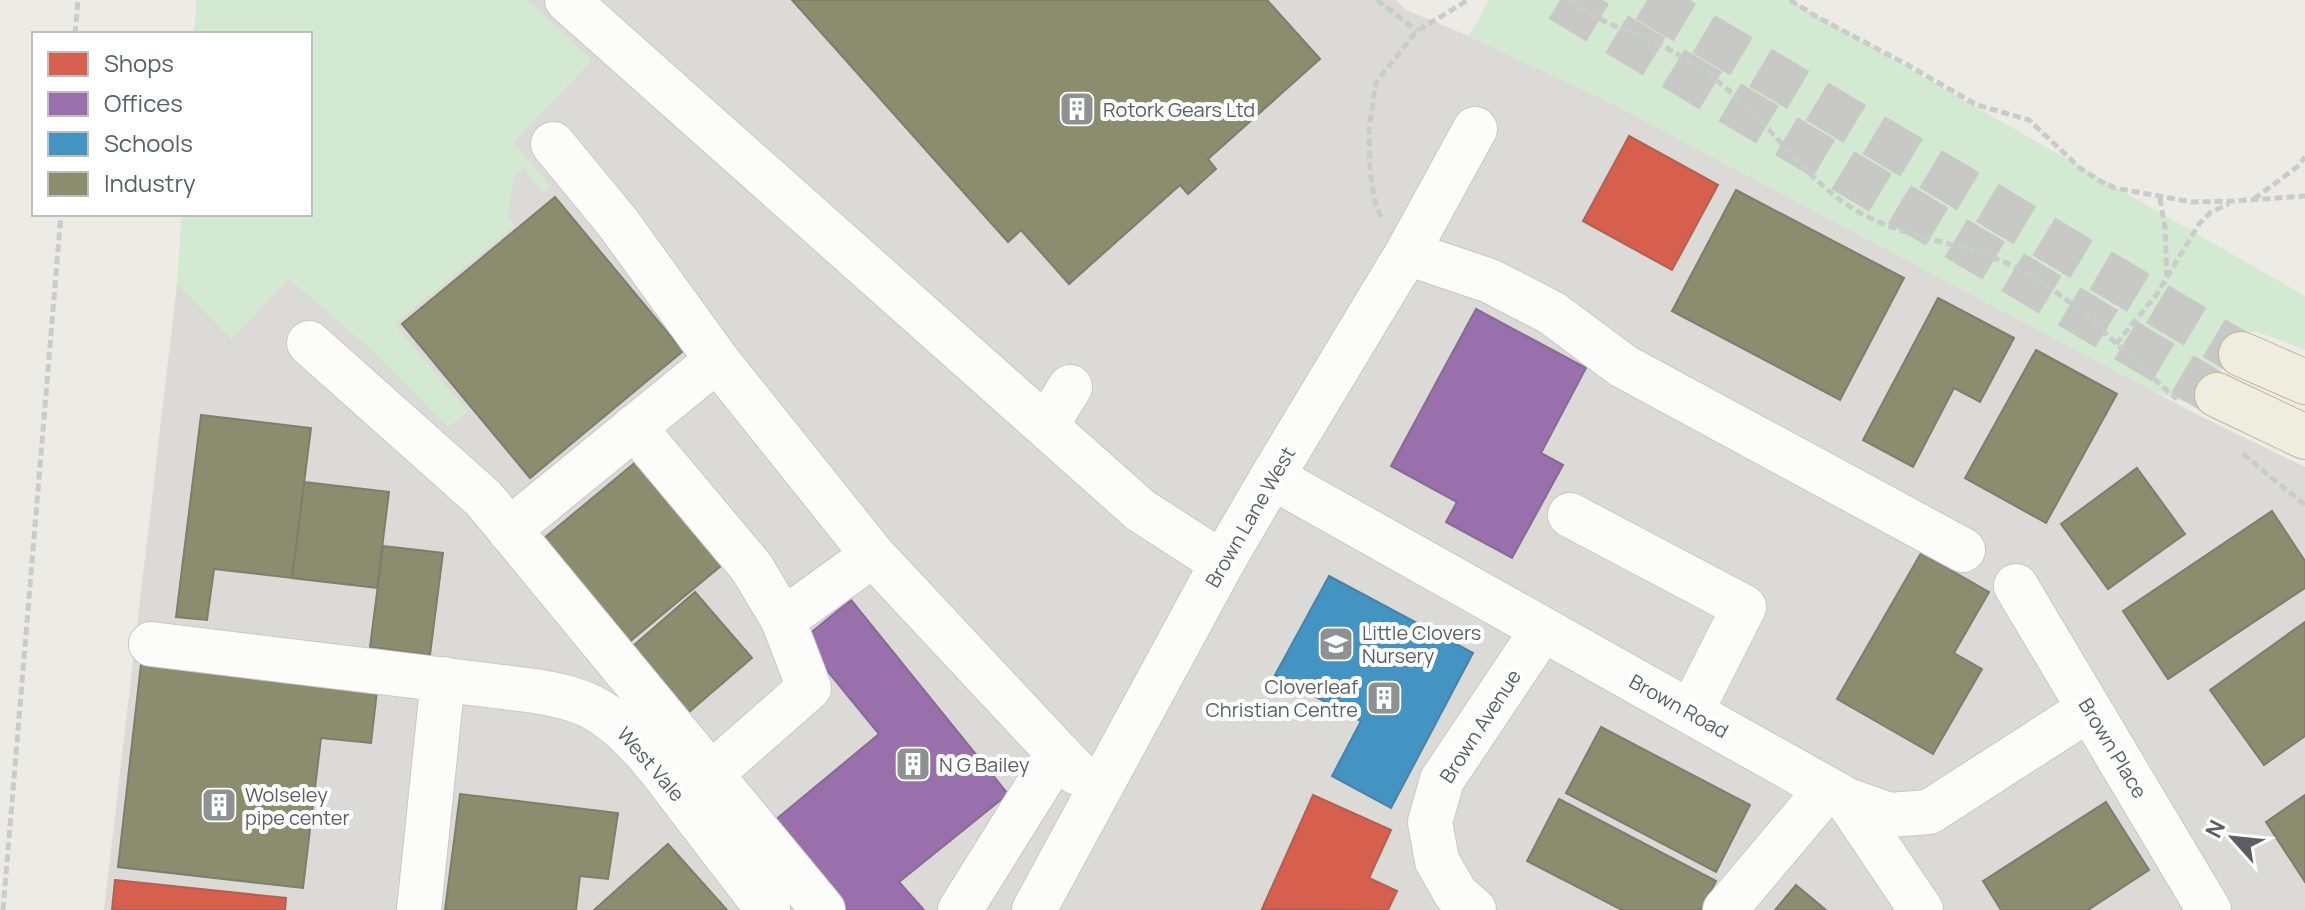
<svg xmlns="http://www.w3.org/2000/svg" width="2305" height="910" font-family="Manrope,sans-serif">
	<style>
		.industrial { fill: #dbdad6 }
		.green { fill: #d3e9d1 }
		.shops { fill: #d6604d; stroke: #b16054; stroke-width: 2 }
		.offices { fill: #9970ab; stroke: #866b96; stroke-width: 2 }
		.schools { fill: #4393c3; stroke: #4a83a7; stroke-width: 2 }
		.industry { fill: #8c8c6e; stroke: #7d7e6b; stroke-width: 2 }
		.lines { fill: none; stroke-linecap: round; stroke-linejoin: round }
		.highway-tunnel { stroke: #c8c8c6; stroke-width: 44; stroke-dasharray: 44 22; stroke-linecap: butt }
		.minor-casing { stroke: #c8c8c7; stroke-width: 46 }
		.highway-casing { stroke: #c4b693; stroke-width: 46 }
		.path { stroke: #c8ccca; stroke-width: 5; stroke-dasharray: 8 4; stroke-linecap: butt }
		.minor { stroke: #fcfcfb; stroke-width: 44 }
		.highway { stroke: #efece0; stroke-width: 44 }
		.labels { text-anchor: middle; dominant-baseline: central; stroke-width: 8; stroke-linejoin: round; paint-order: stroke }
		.poi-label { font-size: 20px; fill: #5b5f65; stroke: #fff; text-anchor: start }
		.street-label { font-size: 20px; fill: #5b5f65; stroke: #fff }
	</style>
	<rect width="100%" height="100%" fill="#ecebe6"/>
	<path class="industrial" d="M197,0H1396L1406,10L1469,36L1613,104L2204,418L2305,467V910H104L177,284L182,214H310V34H194Z"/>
	<path class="green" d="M197,0H527L592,60L514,142L550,187L543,193L524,169L514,177L508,216L515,226L394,324L468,412L448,427L365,344L289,279L231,339L177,284L182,214H310V34H194Z
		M1489,0H1790L2305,296V350L2255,331L2244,333L2199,407L2153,391L1613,104L1469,36Z"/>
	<path class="shops" d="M1629,136L1718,185L1672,270L1583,221Z
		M1313,795L1391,830L1369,878L1397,891L1388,910L1262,909Z
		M115,880L286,898L285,910H112Z"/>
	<path class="offices" d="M1476,309L1586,368L1541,453L1563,465L1512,558L1446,522L1457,502L1391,466Z
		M851,600L1008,794L899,882L924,910H846L773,822L879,734L802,640Z"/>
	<path class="schools" d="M1329,576L1473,653L1391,808L1332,776L1361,721L1275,675Z"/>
	<path class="industry" d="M792,0H1267L1320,59L1208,159L1216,169L1188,194L1180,185L1069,284L1021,230L1008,242Z
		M1736,190L1904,278L1840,400L1672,311Z
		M555,197L683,351L530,478L402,324Z
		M1938,298L2014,338L1980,402L1954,388L1913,467L1863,440Z
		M2036,350L2117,394L2046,523L1965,478Z
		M201,415L311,428L292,578L214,569L207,620L176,617Z
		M643,456L728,560L622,648L537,544Z
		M2137,468L2185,534L2108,589L2061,524Z
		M304,482L389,492L377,588L292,578Z
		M2272,511L2305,561V588L2168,679L2123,611Z
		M383,546L443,553L430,655L370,647Z
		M1921,553L1989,592L1954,653L1982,669L1933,754L1837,699Z
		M695,592L752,658L682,718L626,652Z
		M2305,622V736L2264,765L2210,690Z
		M141,664L377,691L371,743L321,738L303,888L118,867Z
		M1601,727L1750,805L1716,872L1566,793Z
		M460,794L618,813L608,879L580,876L576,910H445Z
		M2305,795V882L2266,822Z
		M1559,799L1716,881L1701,910H1622L1527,861Z
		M2106,802L2149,870L2088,910H2001L1983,881Z
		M668,844L727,910H594Z
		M1796,885L1826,910H1775Z"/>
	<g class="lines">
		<path class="highway-tunnel" d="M1560,0L2217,395
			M1647,0L2241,354"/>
		<defs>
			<path id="minor" d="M567,0L1140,510L1222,563
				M553,144L618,223L717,360L873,555L1058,753
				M1407,253L1490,281L1552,313L1623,366L1963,550
				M309,343L484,499L823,910
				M1046,426L1070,387
				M634,427L752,568L783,620L809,688L711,774
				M1272,477L1847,800L1889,815L1929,812L2089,709
				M1570,515L1744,607L1691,712
				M509,530L717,360
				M2016,586L2209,910
				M783,620L873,555
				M151,644L535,691C559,695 584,700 605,715C638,738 664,774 688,806C715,841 741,875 768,910
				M1847,800L1921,910
				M419,910L443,679
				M960,910L1058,753L1077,773
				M1034,910L1222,563L1272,477L1407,253L1475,129
				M1474,910L1456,894L1437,861L1430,822L1442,780L1543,629
				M1725,910L1827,789"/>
			<path id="highway" d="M2241,354L2305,382
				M2217,395L2305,437"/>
		</defs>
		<use href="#minor" class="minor-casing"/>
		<use href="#highway" class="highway-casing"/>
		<path class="path" d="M1377,0L1417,31
			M1569,0C1579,7 1589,14 1600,19C1623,31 1649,38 1672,51C1691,61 1711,75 1727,89C1771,125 1801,174 1849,206C1895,237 1952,240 2002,261C2072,291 2120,351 2177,399
			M1790,0L1817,17L1906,64L1977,105L2029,120L2080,168L2100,181L2115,188L2192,202L2234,201L2305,196
			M75,34L78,0
			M2160,198L2165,228L2167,277
			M2254,199L2297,167L2305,157
			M1381,217L1375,202L1370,171L1369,129L1376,82L1417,31L1468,0
			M2116,344L2157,294L2199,224L2211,212L2229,204
			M2243,454L2305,505
			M3,910L61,214"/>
		<use href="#minor" class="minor"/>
		<use href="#highway" class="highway"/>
	</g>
	<defs>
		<symbol id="building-square" viewBox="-11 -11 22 22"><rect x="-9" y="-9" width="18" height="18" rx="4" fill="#8e9092" stroke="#fff"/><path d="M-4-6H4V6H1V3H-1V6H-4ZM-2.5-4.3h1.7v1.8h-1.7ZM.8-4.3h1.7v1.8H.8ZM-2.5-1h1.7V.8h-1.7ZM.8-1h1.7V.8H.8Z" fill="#fff"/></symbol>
		<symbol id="school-square" viewBox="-11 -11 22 22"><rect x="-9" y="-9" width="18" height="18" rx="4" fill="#8e9092" stroke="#fff"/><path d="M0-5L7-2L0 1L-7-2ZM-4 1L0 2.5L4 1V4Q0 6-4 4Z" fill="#fff"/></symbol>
	</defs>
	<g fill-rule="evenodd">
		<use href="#building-square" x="1057" y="89" width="40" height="40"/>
		<use href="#school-square" x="1316" y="624" width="40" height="40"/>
		<use href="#building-square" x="1364" y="678" width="40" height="40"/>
		<use href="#building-square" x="893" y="744" width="40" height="40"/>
		<use href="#building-square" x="199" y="785" width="40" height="40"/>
	</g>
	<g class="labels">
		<g class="poi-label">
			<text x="1103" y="109">Rotork Gears Ltd</text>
			<text x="1362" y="632">Little Clovers<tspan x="1362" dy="23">Nursery</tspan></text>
			<text x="1358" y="686" text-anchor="end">Cloverleaf<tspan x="1358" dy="23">Christian Centre</tspan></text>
			<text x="939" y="764">N G Bailey</text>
			<text x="245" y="794">Wolseley<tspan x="245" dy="23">pipe center</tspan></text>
		</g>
		<g class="street-label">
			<text transform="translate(1250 517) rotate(-60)">Brown Lane West</text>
			<text transform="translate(1679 706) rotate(29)">Brown Road</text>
			<text transform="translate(1480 726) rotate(-57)">Brown Avenue</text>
			<text transform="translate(2113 748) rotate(59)">Brown Place</text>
			<text transform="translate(651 764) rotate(49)">West Vale</text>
		</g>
	</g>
	<rect x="32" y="32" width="280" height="184" fill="#ffffff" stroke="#bdbfc1" stroke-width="2"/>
	<rect x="48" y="52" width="40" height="24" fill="#d6604d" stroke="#bdbfc1" stroke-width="2"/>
	<text x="104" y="72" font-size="24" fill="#5b5f65">Shops</text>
	<rect x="48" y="92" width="40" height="24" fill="#9970ab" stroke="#bdbfc1" stroke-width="2"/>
	<text x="104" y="112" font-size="24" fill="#5b5f65">Offices</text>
	<rect x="48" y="132" width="40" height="24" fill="#4393c3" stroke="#bdbfc1" stroke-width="2"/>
	<text x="104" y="152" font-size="24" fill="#5b5f65">Schools</text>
	<rect x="48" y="172" width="40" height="24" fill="#8c8c6e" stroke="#bdbfc1" stroke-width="2"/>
	<text x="104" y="192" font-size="24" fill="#5b5f65">Industry</text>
	<g transform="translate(2233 838) rotate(297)" stroke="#ffffff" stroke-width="6" paint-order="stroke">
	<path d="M0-6L14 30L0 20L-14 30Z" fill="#5b5f65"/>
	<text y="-12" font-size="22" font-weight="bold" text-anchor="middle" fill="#5b5f65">N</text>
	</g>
</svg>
